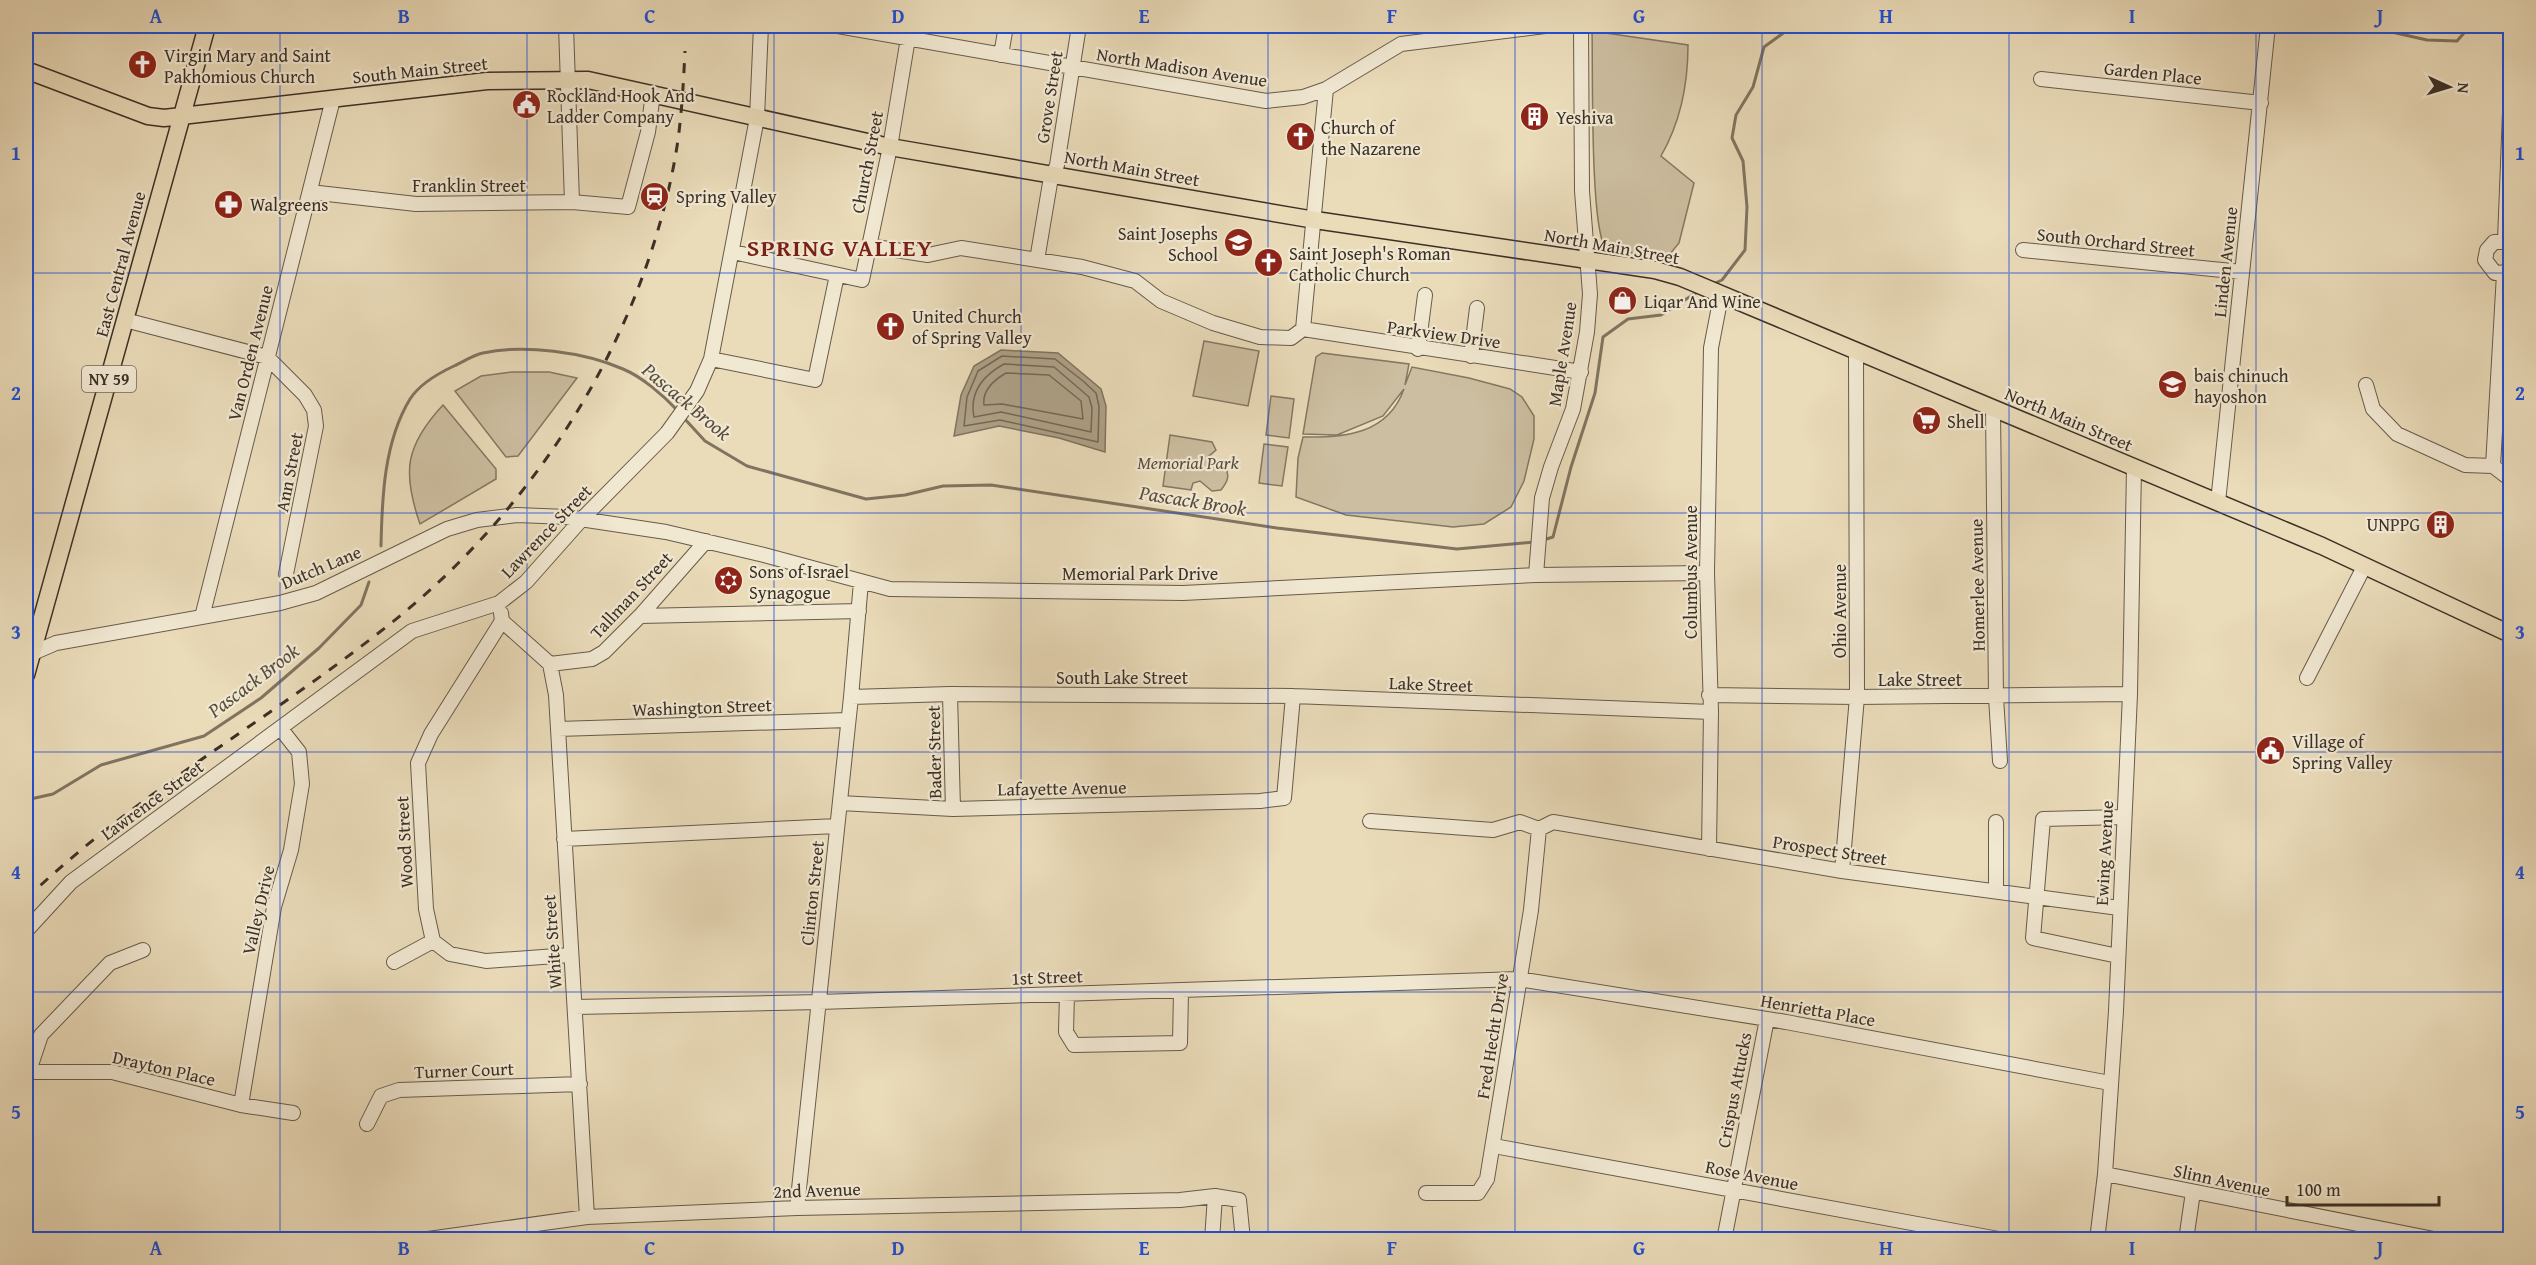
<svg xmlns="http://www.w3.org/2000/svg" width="2536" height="1265" font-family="'Gentium Book Plus',serif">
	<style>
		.green { fill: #ccbea0; stroke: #847763; stroke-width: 1.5 }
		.water { fill: #aea187; stroke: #807460; stroke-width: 1.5 }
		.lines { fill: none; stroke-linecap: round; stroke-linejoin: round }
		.shore { stroke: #746856; stroke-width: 1.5 }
		.stream { stroke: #807460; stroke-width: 3 }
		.minor-casing { stroke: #675b4b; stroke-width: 16 }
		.major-casing { stroke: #3b3026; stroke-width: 19 }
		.minor { stroke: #f1e8d2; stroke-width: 14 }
		.major { stroke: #eadbb9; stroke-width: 16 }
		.rail { stroke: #3b3026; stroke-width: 3; stroke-dasharray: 10 10; stroke-linecap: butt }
		.grid { fill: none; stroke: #1d4ed8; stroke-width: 1.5; stroke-opacity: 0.55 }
		.labels { text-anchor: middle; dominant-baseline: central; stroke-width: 4.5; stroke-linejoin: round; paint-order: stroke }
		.shield { fill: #f1e8d2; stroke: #72675a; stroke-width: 1.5 }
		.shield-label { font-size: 16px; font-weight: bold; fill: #3b3026 }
		.poi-label { font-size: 18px; fill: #3b3026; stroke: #f1e8d2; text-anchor: start }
		.street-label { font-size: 18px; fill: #3b3026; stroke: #f1e8d2 }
		.park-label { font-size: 18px; font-style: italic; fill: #584c3e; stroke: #f1e8d2 }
		.water-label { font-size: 20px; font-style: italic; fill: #584c3e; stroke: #f1e8d2 }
		.district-label { font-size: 24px; font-weight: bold; letter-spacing: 1.5px; fill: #7a1f14; stroke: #f1e8d2 }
		.neatline { fill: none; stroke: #1d4ed8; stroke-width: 2 }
		.grid-label { font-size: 20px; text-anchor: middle; font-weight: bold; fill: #1d4ed8 }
	</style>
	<rect width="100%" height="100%" fill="#eadbb9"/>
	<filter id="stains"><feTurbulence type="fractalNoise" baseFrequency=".00333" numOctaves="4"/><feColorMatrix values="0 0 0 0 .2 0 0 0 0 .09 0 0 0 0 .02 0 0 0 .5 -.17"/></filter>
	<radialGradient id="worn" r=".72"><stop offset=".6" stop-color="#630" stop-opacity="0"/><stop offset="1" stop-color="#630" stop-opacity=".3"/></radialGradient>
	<path class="green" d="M1592,31L1688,45C1688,83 1680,123 1661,156L1694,183L1679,243L1665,260L1605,247C1590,224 1593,69 1592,31Z
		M1204,341L1259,351L1248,406L1193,396Z
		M1322,353L1409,364L1405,385L1412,367L1469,378L1510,389L1522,397L1534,416V439L1524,481L1511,507L1484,524L1453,527L1346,515L1296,497L1298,458L1303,437C1345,438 1388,434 1404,389L1383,416L1337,435L1303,434L1316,357Z
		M512,372H549L577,378L518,456L506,457L455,391L481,376Z
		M1271,396L1294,399L1289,438L1266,435Z
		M443,405L496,469V479L420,524C402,472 405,446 443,405Z
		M1170,435L1212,442L1216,450L1208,457L1210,461L1225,466C1230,476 1228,481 1221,490L1212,491L1200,481L1193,483L1191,490L1163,486Z
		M1264,444L1288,447L1282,486L1259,483Z"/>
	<path class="water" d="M1001,350L1058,353L1101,389L1106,406L1105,452L1059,438L999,426L954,436L961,395L974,366Z"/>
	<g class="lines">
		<path class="shore" d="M1002,356L1055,359L1083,381L1096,393L1099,406L1098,442L1000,420L964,426L967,397L978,371Z
			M1004,364L1054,367L1089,397L1092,408L1091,432L1001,412L974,417C969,392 984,375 1004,364Z
			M1006,373L1049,375L1081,401L1083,419L1002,404L984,405C982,390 994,380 1006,373Z"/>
		<path class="stream" d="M2365,26L2427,40L2457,41L2470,26
			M1713,284L1722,280L1745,250L1747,207L1743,161L1732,138L1736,115L1753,87L1764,47L1793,26
			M683,417L705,441L747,466L866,499L905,495L943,486L991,485L1277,528L1457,549L1534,542
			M1543,540L1553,537L1571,467L1595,393L1603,337L1628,319L1661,315L1699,291
			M381,546C382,497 384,442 410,399C419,385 439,373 454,366C463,362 473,355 483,353C524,344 584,352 623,369C642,377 663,395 677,410
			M26,800L53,794L101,765L204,736L261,698L319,648L361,605L369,582"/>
		<defs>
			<path id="minor" d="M566,26L572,202
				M838,26L1266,101L1303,97L1326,89L1401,44L1545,26
				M1001,55L1006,26
				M2041,79L2261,103
				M310,192L416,204L572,202L628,207L648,132L653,93
				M2505,240L2510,112
				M2510,242H2494L2487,250L2485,260L2495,273L2510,272
				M869,246L928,255L961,248L1082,267L1135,281L1161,301L1213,323L1260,337L1291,338L1303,329
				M2023,250L2242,272
				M733,252L862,280L890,147L910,26
				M1037,260L1050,183L1057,165L1079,26
				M2504,274L2493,466L2510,479
				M125,320L267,357L305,395L314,410L316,426L286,574
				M1303,329L1581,372
				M1303,329L1326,89
				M1418,349L1425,295
				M1471,356L1477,308
				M711,359L815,380L837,275
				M2366,385L2373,409L2397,434L2465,465L2493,466
				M1993,408L1996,697L2000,761
				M2218,502L2268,26
				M1536,575L1542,498L1551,467L1573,409L1587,332L1590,294L1582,191L1581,26
				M501,613L502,621L550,664L592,659L604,652L640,616L706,541
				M640,616L859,611
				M202,617L333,99
				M502,621L431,734L418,763L426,909L433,941L450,954L486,961L570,955
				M26,656L56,643L280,603L316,593L447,529L477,520L517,515L567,517L666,532L764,555L890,589L1183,593L1536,575L1707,573
				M550,664L556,695L587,1217
				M2307,678L2364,567
				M950,694L953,809
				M1709,695L1857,697L2130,694
				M851,697L950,694L1293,696L1711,712
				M558,729L848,720
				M840,803L953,809L1260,801L1284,798L1293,696
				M1370,821L1493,830L1520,822L1539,829
				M1539,829L1553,822L1842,871L2119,908
				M564,839L837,826
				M1709,849L1711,712L1707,573L1711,348L1721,296
				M1842,871L1857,697L1856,351
				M1996,891V822
				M26,931L71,882L412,631L499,603L526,582L581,520L667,433L697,391L711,359L757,118L761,26
				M2118,956L2033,938L2043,819L2124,817
				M394,962L433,941
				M1067,994L1066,1032L1074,1045L1180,1043L1181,991
				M575,1007L819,1002L1519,979L1786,1022L2110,1083
				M29,1071L41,1035L110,963L143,950
				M26,1072H112L241,1105L293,1113
				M241,1105L274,907L291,850L302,784L299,752L281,729
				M367,1124L381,1096L399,1090L580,1084
				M1494,1146L2004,1240
				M2105,1174L2439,1240
				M1426,1193H1478L1487,1179L1531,910L1539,829
				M797,1208L851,697L861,582
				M421,1240L587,1217L797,1208L1180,1200L1215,1196L1239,1200L1243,1240
				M1212,1240L1215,1196
				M1724,1240L1767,1019
				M2097,1240L2105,1174L2116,1011L2130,694L2134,467
				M2186,1240L2193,1192"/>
			<path id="major" d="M26,70L148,116L164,118L487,81L588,80L890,147L1315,220L1655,270L1680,277L2322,546L2510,634
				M26,675L207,26"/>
		</defs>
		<use href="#minor" class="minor-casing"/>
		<use href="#major" class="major-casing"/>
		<use href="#minor" class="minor"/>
		<use href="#major" class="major"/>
		<path class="rail" d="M26,899C134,795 264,723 381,631C527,519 637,350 673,169C681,130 683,91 685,51"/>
	</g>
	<path class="grid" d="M280,26V1240M527,26V1240M774,26V1240M1021,26V1240M1268,26V1240M1515,26V1240M1762,26V1240M2009,26V1240M2256,26V1240M26,273H2510M26,513H2510M26,752H2510M26,992H2510"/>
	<defs>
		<symbol id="church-disc" viewBox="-11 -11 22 22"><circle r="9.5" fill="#8f2418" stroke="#f1e8d2"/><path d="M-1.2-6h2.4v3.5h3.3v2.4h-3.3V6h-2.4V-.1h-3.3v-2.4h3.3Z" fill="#fff"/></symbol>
		<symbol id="civic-disc" viewBox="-11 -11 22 22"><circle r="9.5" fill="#8f2418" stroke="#f1e8d2"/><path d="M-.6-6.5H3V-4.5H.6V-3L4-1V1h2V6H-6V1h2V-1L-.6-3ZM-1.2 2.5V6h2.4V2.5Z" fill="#fff"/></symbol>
		<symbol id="building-disc" viewBox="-11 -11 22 22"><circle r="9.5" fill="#8f2418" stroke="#f1e8d2"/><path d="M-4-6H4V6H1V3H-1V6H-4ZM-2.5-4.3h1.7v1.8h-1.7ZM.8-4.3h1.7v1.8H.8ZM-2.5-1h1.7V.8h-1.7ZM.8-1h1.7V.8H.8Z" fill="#fff"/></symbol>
		<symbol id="station-disc" viewBox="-11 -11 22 22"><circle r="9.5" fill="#8f2418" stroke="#f1e8d2"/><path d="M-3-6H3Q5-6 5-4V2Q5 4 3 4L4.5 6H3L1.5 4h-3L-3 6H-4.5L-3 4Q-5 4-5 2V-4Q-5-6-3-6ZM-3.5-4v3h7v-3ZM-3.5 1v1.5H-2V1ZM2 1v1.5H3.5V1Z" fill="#fff"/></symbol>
		<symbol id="pharmacy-disc" viewBox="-11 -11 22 22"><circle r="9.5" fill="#8f2418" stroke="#f1e8d2"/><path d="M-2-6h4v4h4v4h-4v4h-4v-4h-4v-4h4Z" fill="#fff"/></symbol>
		<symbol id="school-disc" viewBox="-11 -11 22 22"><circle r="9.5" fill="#8f2418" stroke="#f1e8d2"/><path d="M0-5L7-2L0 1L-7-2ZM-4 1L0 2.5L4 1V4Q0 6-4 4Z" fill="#fff"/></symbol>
		<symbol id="shop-disc" viewBox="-11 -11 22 22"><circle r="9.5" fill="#8f2418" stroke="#f1e8d2"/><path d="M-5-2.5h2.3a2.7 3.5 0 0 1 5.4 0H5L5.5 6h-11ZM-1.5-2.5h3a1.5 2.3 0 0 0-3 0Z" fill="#fff"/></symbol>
		<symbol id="supermarket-disc" viewBox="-11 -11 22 22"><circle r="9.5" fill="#8f2418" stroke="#f1e8d2"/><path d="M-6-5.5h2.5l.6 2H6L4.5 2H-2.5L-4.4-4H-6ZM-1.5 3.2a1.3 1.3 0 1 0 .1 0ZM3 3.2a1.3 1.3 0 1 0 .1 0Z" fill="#fff"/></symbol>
		<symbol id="synagogue-disc" viewBox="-11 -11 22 22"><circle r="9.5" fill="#8f2418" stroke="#f1e8d2"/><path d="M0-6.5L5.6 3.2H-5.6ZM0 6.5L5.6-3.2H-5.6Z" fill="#fff"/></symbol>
	</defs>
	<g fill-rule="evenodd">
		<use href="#church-disc" x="126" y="48" width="33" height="33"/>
		<use href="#civic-disc" x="510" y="88" width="33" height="33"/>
		<use href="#building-disc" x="1518" y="100" width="33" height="33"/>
		<use href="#church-disc" x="1284" y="120" width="33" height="33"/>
		<use href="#station-disc" x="638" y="180" width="33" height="33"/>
		<use href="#pharmacy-disc" x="212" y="188" width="33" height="33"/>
		<use href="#school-disc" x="1222" y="226" width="33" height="33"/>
		<use href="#church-disc" x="1252" y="246" width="33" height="33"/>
		<use href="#shop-disc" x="1606" y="284" width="33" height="33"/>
		<use href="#church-disc" x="874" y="310" width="33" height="33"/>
		<use href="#school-disc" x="2156" y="368" width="33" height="33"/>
		<use href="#supermarket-disc" x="1910" y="404" width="33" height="33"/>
		<use href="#building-disc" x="2424" y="508" width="33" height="33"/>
		<use href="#synagogue-disc" x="712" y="564" width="33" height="33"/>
		<use href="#civic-disc" x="2254" y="734" width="33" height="33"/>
	</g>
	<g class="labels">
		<rect class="shield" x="82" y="366" width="54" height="26" rx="4.5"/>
		<g class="shield-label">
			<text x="109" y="379">NY 59</text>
		</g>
		<g class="poi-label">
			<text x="164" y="55">Virgin Mary and Saint<tspan x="164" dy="21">Pakhomious Church</tspan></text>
			<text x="547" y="95">Rockland Hook And<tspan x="547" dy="21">Ladder Company</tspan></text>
			<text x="1556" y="117">Yeshiva</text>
			<text x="1321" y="127">Church of<tspan x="1321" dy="21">the Nazarene</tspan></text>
			<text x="676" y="196">Spring Valley</text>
			<text x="250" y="204">Walgreens</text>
			<text x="1218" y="233" text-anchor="end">Saint Josephs<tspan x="1218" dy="21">School</tspan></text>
			<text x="1289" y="253">Saint Joseph's Roman<tspan x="1289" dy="21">Catholic Church</tspan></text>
			<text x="1644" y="301">Liqar And Wine</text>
			<text x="912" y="316">United Church<tspan x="912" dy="21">of Spring Valley</tspan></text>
			<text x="2194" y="375">bais chinuch<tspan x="2194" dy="21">hayoshon</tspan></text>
			<text x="1947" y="421">Shell</text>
			<text x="2420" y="524" text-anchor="end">UNPPG</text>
			<text x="749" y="571">Sons of Israel<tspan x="749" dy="21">Synagogue</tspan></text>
			<text x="2292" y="741">Village of<tspan x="2292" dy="21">Spring Valley</tspan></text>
		</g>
		<g class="street-label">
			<text transform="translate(1182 67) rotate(9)">North Madison Avenue</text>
			<text transform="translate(420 70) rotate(-6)">South Main Street</text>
			<text transform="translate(2153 73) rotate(6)">Garden Place</text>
			<text transform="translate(1049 97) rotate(-81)">Grove Street</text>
			<text transform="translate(867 162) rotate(-79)">Church Street</text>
			<text transform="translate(1132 168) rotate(10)">North Main Street</text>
			<text x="469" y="185">Franklin Street</text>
			<text transform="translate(2116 242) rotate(6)">South Orchard Street</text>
			<text transform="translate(1612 246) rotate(10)">North Main Street</text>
			<text transform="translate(2225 262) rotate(-84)">Linden Avenue</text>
			<text transform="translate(120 264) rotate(-75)">East Central Avenue</text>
			<text transform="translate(1444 334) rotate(8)">Parkview Drive</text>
			<text transform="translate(250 353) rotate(-76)">Van Orden Avenue</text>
			<text transform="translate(1562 354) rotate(-81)">Maple Avenue</text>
			<text transform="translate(2069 419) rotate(23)">North Main Street</text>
			<text transform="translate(289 472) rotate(-79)">Ann Street</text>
			<text transform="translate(546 531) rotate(-46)">Lawrence Street</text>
			<text transform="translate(321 567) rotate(-23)">Dutch Lane</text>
			<text transform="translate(1690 572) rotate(-90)">Columbus Avenue</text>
			<text x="1140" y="573">Memorial Park Drive</text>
			<text transform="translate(1977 585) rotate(-91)">Homerlee Avenue</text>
			<text transform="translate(631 595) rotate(-47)">Tallman Street</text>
			<text transform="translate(1839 611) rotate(-90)">Ohio Avenue</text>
			<text x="1122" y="677">South Lake Street</text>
			<text x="1920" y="679">Lake Street</text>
			<text transform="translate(1431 684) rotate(2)">Lake Street</text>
			<text transform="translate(702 707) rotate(-2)">Washington Street</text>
			<text transform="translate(934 752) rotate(-91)">Bader Street</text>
			<text transform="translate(1062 788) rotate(-1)">Lafayette Avenue</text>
			<text transform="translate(152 800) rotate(-36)">Lawrence Street</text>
			<text transform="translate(404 842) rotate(-93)">Wood Street</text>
			<text transform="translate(1830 850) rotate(9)">Prospect Street</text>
			<text transform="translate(2104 853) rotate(-87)">Ewing Avenue</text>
			<text transform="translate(812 893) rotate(-84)">Clinton Street</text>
			<text transform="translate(258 910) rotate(-77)">Valley Drive</text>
			<text transform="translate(552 942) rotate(-94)">White Street</text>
			<text transform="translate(1047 977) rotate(-2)">1st Street</text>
			<text transform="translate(1818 1010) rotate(10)">Henrietta Place</text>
			<text transform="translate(1492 1036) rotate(-81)">Fred Hecht Drive</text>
			<text transform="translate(164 1068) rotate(13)">Drayton Place</text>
			<text transform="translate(464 1070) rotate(-2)">Turner Court</text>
			<text transform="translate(1734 1090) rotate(-79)">Crispus Attucks</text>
			<text transform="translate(1752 1175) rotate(11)">Rose Avenue</text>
			<text transform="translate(2222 1180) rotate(12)">Slinn Avenue</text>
			<text transform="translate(817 1190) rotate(-2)">2nd Avenue</text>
		</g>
		<g class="park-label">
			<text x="1188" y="462">Memorial Park</text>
		</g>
		<g class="water-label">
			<text transform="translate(687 401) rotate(40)">Pascack Brook</text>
			<text transform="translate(1193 500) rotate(9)">Pascack Brook</text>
			<text transform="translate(253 680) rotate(-37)">Pascack Brook</text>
		</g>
		<g class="district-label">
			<text x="840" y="247">SPRING VALLEY</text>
		</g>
	</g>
	<rect width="2536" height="1265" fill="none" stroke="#eadbb9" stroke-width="66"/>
	<g transform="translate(2449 87) rotate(94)" stroke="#f1e8d2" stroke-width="4.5" paint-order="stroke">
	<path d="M0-4.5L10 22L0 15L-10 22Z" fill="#3b3026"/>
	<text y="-9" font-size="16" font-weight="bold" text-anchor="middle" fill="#3b3026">N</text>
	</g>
	<path d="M2287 1196v9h152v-9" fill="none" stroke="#3b3026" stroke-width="3"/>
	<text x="2296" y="1196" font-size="18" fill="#3b3026" stroke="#f1e8d2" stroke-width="4.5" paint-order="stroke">100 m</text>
	<rect x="33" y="33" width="2470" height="1199" class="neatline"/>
	<g class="grid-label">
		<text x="156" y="23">A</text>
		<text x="404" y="23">B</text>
		<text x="650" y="23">C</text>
		<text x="898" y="23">D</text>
		<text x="1144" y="23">E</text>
		<text x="1392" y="23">F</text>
		<text x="1639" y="23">G</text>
		<text x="1886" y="23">H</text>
		<text x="2132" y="23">I</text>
		<text x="2380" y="23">J</text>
		<text x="16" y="160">1</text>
		<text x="2520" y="160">1</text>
		<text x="16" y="400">2</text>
		<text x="2520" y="400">2</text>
		<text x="16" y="639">3</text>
		<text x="2520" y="639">3</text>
		<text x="16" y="879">4</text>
		<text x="2520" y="879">4</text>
		<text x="16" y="1119">5</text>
		<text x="2520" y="1119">5</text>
		<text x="156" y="1255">A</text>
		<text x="404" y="1255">B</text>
		<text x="650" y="1255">C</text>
		<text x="898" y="1255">D</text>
		<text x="1144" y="1255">E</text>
		<text x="1392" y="1255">F</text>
		<text x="1639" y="1255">G</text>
		<text x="1886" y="1255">H</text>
		<text x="2132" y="1255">I</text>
		<text x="2380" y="1255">J</text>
	</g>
	<rect width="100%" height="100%" filter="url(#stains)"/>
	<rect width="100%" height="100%" fill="url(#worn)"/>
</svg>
